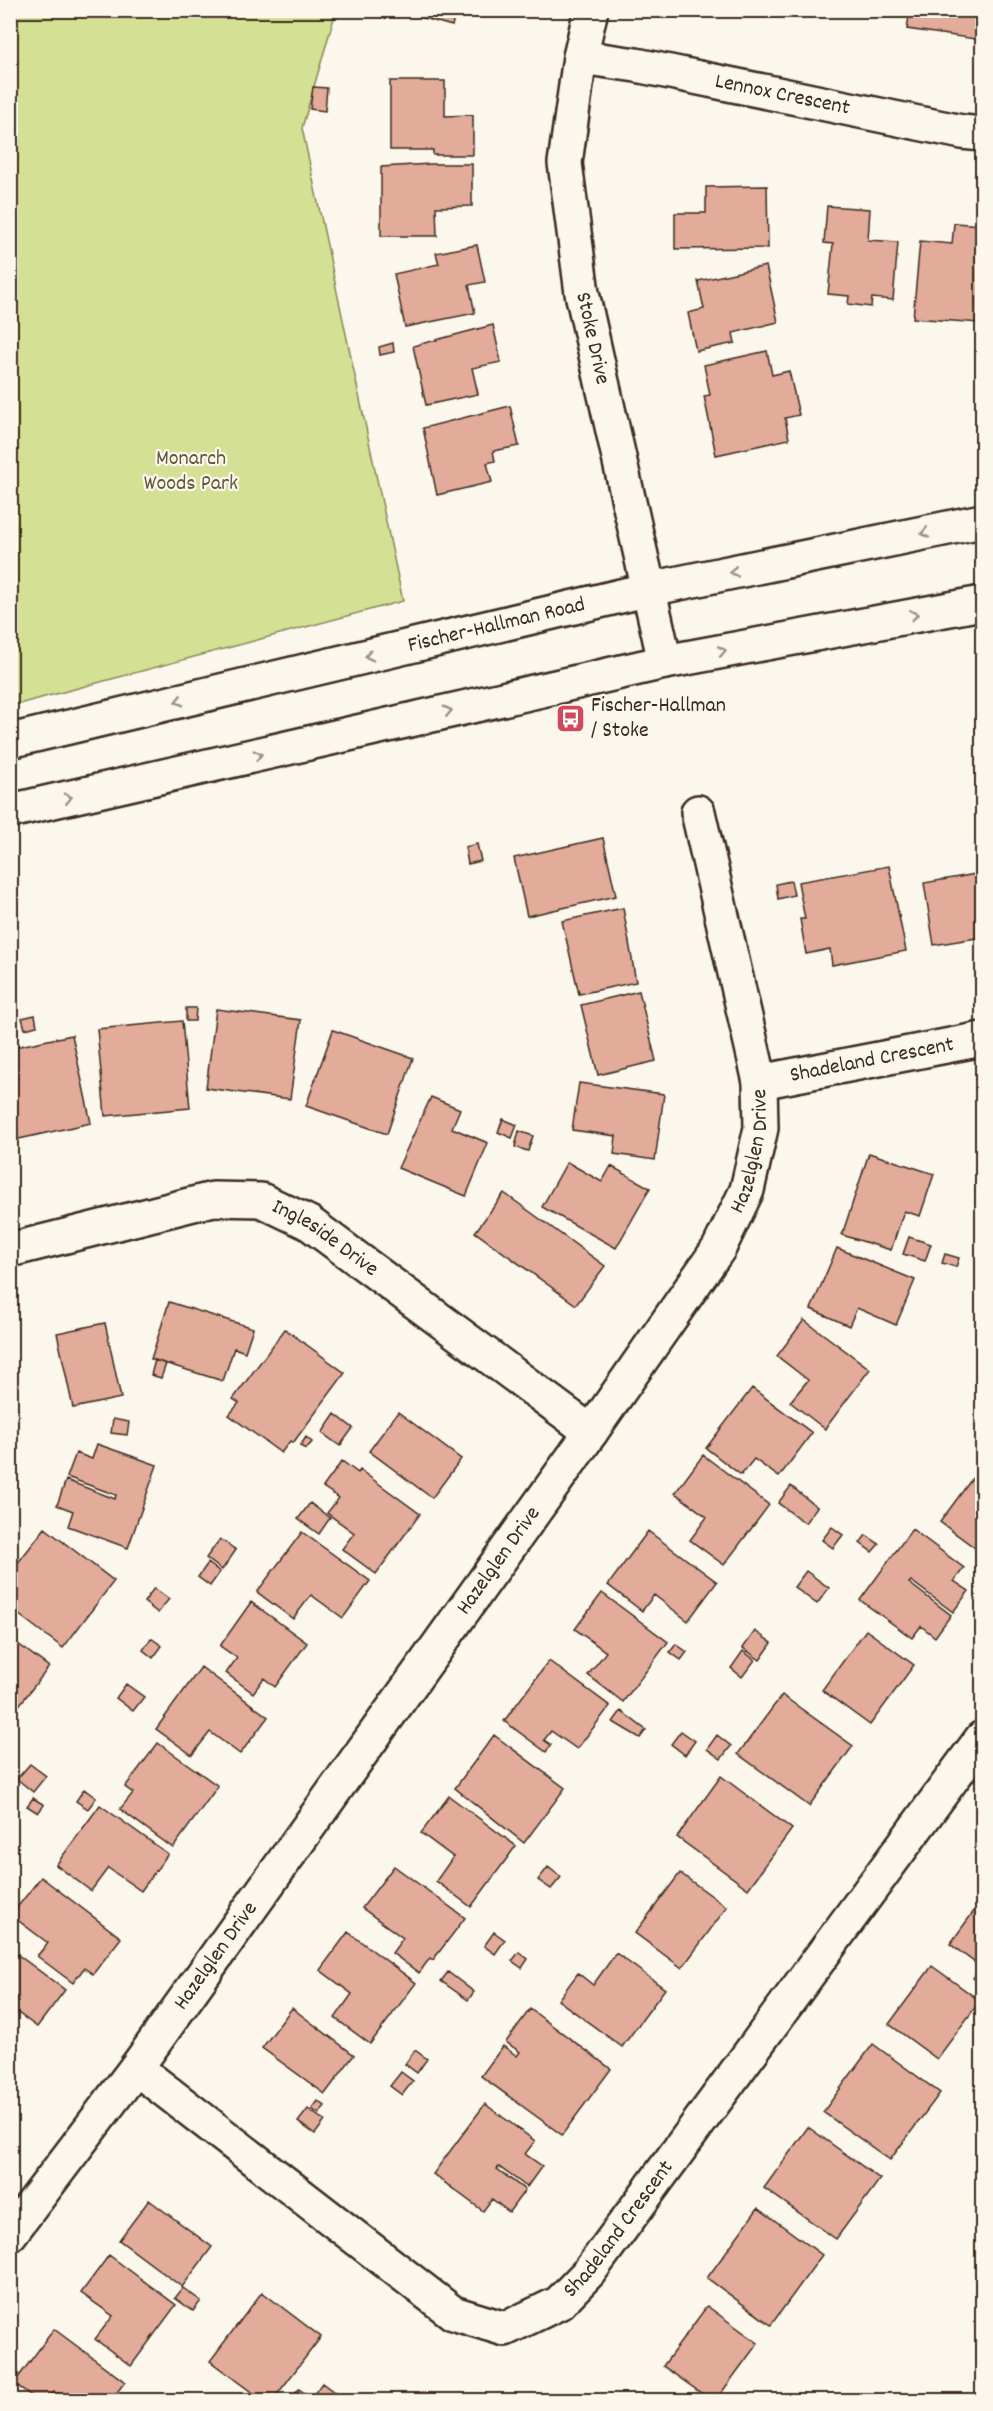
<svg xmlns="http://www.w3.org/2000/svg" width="993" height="2411" font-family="Dekko,sans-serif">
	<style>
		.green { fill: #d4e093; stroke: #888558; stroke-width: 1.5 }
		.building { fill: #e2ab9a; stroke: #3b2a1e; stroke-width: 1.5 }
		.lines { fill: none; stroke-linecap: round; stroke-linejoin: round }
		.minor-casing { stroke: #3b2a1e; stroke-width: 38 }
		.secondary-casing { stroke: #3b2a1e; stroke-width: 38 }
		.minor { stroke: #fbf7ec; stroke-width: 33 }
		.secondary { stroke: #fbf7ec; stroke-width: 33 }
		.oneway { stroke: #9b9085 }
		.labels { text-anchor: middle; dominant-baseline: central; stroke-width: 4.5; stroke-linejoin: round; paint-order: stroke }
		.street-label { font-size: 22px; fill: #3b2a1e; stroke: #fbf7ec }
		.park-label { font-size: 22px; fill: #61583b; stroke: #fbf7ec }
		.poi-label { font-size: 22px; fill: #3b2a1e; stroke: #fbf7ec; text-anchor: start }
	</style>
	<rect width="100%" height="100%" fill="#fbf7ec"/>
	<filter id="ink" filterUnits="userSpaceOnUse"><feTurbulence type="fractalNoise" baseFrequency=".0167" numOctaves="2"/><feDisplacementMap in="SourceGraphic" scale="12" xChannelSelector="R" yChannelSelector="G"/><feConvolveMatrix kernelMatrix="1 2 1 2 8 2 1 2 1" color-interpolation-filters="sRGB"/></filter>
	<g filter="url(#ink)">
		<path class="green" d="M10,11H336L302,128L403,601L11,706Z"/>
		<path class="building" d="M395,10H456L452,26Z
			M910,10H982V40L907,29Z
			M390,81H445V116L473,115V155H433V150H390Z
			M313,87L327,88L325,111L310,109Z
			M431,164H472V206L436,207L437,236H381V167Z
			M767,186L768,248L675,249V213H706V187Z
			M827,206L870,209L868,240L898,242L893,300L872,298L871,307L848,304L849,296L828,294L833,244L824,243Z
			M954,223L982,225L980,323L913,318L920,241L952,244Z
			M477,245L485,282L469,285L475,313L405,327L394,274L439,264L436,253Z
			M766,266L778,322L733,333L735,343L696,351L688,313L704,309L698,281Z
			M493,325L501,362L472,368L478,394L426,405L413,346Z
			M393,343L394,352L380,355L379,347Z
			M767,351L772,375L789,371L799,415L785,418L789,439L716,455L704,396L710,395L704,365Z
			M510,406L519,446L493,451L495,461L487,463L492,482L437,495L423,428Z
			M603,838L616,896L527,916L514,858Z
			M477,844L481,861L468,864L465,847Z
			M889,866L906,951L832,965L830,949L806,954L800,919H805L798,882Z
			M982,873V937L934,945L924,883Z
			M791,881L794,895L778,899L776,884Z
			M623,908L636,982L579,994L562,921Z
			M639,991L656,1061L598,1075L581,1005Z
			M186,1008H196L195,1021H186Z
			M216,1009L301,1020L290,1099L206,1088Z
			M35,1015L37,1026L25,1029L22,1018Z
			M182,1021L190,1108L105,1116L97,1029Z
			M333,1030L413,1058L387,1134L306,1106Z
			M72,1035L91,1123L10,1141V1048Z
			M579,1083L664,1094L655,1160L614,1154L616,1136L572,1130Z
			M431,1097L460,1109L452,1128L488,1143L466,1196L398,1168Z
			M503,1119L517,1125L512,1138L498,1132Z
			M519,1131L533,1136L528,1151L515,1147Z
			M869,1153L934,1174L920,1216L904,1211L891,1250L842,1235Z
			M567,1162L602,1182L611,1166L650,1188L616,1248L542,1207Z
			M504,1193L605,1266L576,1305L475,1232Z
			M909,1237L931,1244L925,1261L903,1254Z
			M837,1248L915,1280L896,1325L857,1308L849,1326L811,1309Z
			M945,1254L959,1258L956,1267L942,1263Z
			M169,1302L253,1328L245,1352L234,1348L223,1381L151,1359Z
			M804,1320L870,1369L825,1429L790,1402L808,1380L777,1356Z
			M105,1323L121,1398L73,1408L57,1333Z
			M285,1329L345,1373L293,1443L290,1441L281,1453L229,1415L239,1403L233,1399Z
			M155,1360L166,1364L161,1378L151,1375Z
			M752,1388L812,1433L779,1477L754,1459L741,1475L706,1448Z
			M398,1412L461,1459L432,1498L369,1451Z
			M335,1414L353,1428L340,1446L322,1433Z
			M113,1419L129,1422L127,1435L111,1433Z
			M306,1437L312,1442L306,1449L300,1446Z
			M97,1444L157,1465L128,1548L68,1526L73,1511L57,1505L66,1480L115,1499L116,1495L67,1477L76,1453L92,1459Z
			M703,1455L769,1505L724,1565L690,1540L707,1517L675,1493Z
			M342,1461L358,1473L360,1470L420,1514L376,1574L342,1549L354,1533L327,1513L339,1498L323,1487Z
			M982,1465V1553L940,1522Z
			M791,1486L817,1507L805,1523L778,1503Z
			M310,1503L330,1518L319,1534L298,1519Z
			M832,1527L843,1535L833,1548L822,1540Z
			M45,1528L114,1581L63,1648L10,1608V1573Z
			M912,1529L964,1568L954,1581L969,1591L953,1612L911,1581L909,1583L951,1615L935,1637L921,1626L912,1638L860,1600Z
			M648,1531L717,1582L688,1621L654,1595L642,1611L608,1585Z
			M302,1532L370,1581L343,1618L311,1595L293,1619L257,1592Z
			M866,1535L879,1544L872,1552L860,1543Z
			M220,1539L236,1550L222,1570L206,1558Z
			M208,1563L220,1572L210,1586L198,1577Z
			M806,1571L829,1588L817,1604L794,1587Z
			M154,1588L169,1599L158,1613L144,1602Z
			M602,1593L668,1642L623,1702L588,1675L606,1652L575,1629Z
			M251,1602L307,1643L275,1687L264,1678L253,1693L226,1673L237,1658L220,1646Z
			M866,1630L914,1665L870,1725L822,1690Z
			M755,1631L772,1643L760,1660L743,1648Z
			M10,1638L49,1667L10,1717Z
			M151,1638L162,1646L153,1658L143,1650Z
			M676,1644L687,1652L681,1660L670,1652Z
			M743,1651L755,1660L742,1677L731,1668Z
			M549,1661L610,1706L577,1749L551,1731L544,1740L551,1745L546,1752L504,1721Z
			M201,1667L268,1717L240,1754L210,1732L192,1755L156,1729Z
			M126,1684L144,1697L133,1711L116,1698Z
			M782,1695L853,1746L809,1806L738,1754Z
			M621,1711L646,1730L640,1738L613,1722Z
			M681,1731L695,1741L685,1755L671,1744Z
			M494,1735L565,1788L524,1843L455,1788Z
			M717,1735L731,1746L721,1759L707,1749Z
			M158,1743L218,1786L173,1848L120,1809L133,1793L125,1787Z
			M30,1764L46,1776L33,1792L17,1779Z
			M721,1776L792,1829L748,1889L677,1837Z
			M84,1789L96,1798L88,1809L76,1801Z
			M449,1796L516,1846L471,1907L436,1881L453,1857L421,1833Z
			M33,1798L44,1805L38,1813L27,1806Z
			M100,1805L168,1854L141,1891L108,1868L91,1891L56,1865Z
			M394,1866L465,1918L433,1960L430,1958L419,1973L392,1953L403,1938L362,1908Z
			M548,1867L561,1877L551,1889L538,1880Z
			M680,1873L727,1907L682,1968L635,1933Z
			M41,1877L121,1938L93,1974L84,1968L73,1983L37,1956L48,1943L11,1915Z
			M982,1900V1968L950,1944Z
			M348,1932L416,1983L370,2044L335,2018L352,1994L320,1970Z
			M494,1932L505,1940L495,1954L484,1946Z
			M10,1949L65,1990L37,2027L10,2007Z
			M519,1952L528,1959L522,1968L512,1961Z
			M616,1953L665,1989L622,2047L558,2000L578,1973L593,1985Z
			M932,1966L980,2001L937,2059L889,2024Z
			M980,1970L982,1972V1985L973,1978Z
			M448,1972L474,1992L468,2000L441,1981Z
			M292,2008L354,2055L325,2094L262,2048Z
			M530,2009L611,2069L562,2135L481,2076L503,2046L517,2056L520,2052L506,2042Z
			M873,2044L940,2093L890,2160L823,2112Z
			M415,2050L427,2059L417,2073L405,2064Z
			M401,2072L413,2081L402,2095L390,2086Z
			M318,2101L325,2106L319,2114L312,2109Z
			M485,2104L535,2141L525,2154L542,2166L527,2187L499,2167L497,2169L525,2190L509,2212L492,2199L483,2211L433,2174Z
			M308,2109L325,2121L315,2134L298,2122Z
			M808,2127L880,2179L836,2239L764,2188Z
			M149,2200L212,2247L182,2287L119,2240Z
			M758,2208L822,2255L771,2325L707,2278Z
			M109,2255L176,2305L131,2366L95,2339L113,2316L81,2293Z
			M183,2288L201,2301L193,2311L175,2298Z
			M262,2292L321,2337L273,2400H262L210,2361Z
			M707,2306L758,2343L716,2400H711L663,2366Z
			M54,2329L125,2382L111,2400H65L54,2392L48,2400H37L14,2383Z
			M322,2383L345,2400H290L299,2389L311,2398Z"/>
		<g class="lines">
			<defs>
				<g id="minor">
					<path id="s1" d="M591,10L580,57L565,163L582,293L665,662"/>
					<path id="s2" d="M580,57L636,65L962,132L982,134"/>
					<path id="s3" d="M760,1082L982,1039"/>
					<path id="s4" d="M10,1250L213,1199L261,1200L309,1223L591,1432"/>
					<path id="s5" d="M136,2068L453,2313L505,2329L559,2303L589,2272L982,1738"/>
					<path id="s6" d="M10,2234L136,2068L591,1432L719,1248L747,1190L761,1128L760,1082L698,812"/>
				</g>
				<g id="secondary">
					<path id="s7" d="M10,741L650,589L982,521"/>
					<path d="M10,811L665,662L982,603"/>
				</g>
			</defs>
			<use href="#minor" class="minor-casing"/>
			<use href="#secondary" class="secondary-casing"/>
			<use href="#minor" class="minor"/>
			<use href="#secondary" class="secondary"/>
		</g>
		<defs><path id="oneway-chevron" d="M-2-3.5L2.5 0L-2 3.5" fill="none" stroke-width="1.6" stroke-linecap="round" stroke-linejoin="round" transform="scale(1.5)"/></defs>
		<g class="oneway">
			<use href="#oneway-chevron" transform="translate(925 533) rotate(168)"/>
			<use href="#oneway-chevron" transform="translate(734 572) rotate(168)"/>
			<use href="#oneway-chevron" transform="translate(914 615) rotate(-10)"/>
			<use href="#oneway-chevron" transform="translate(722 651) rotate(-11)"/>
			<use href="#oneway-chevron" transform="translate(369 656) rotate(167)"/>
			<use href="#oneway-chevron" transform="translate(179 701) rotate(167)"/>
			<use href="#oneway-chevron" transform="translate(448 711) rotate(-13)"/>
			<use href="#oneway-chevron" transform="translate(258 755) rotate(-13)"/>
			<use href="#oneway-chevron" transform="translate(68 798) rotate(-13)"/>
		</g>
	</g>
	<defs>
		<symbol id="bus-square" viewBox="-11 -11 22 22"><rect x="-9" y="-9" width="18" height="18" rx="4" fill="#d1495b" stroke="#fbf7ec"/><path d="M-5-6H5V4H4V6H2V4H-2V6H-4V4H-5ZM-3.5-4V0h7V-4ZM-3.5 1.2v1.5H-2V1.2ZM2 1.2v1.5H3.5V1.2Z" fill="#fff"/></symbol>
	</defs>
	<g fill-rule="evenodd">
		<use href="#bus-square" x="554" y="702" width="33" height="33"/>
	</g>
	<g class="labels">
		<g class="street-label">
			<text stroke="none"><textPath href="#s2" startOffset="206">Lennox Crescent</textPath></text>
			<text stroke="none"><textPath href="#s1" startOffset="333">Stoke Drive</textPath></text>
			<text stroke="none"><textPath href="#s7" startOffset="500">Fischer-Hallman Road</textPath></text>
			<text stroke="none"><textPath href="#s3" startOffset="114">Shadeland Crescent</textPath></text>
			<text stroke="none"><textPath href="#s6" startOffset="1318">Hazelglen Drive</textPath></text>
			<text stroke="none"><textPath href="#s4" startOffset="332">Ingleside Drive</textPath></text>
			<text stroke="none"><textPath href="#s6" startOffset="832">Hazelglen Drive</textPath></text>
			<text stroke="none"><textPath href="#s6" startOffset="346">Hazelglen Drive</textPath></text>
			<text stroke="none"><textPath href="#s5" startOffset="610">Shadeland Crescent</textPath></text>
		</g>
		<g class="park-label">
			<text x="191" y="459">Monarch<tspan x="191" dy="25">Woods Park</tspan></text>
		</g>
		<g class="poi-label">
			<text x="591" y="706">Fischer-Hallman<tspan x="591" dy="25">/ Stoke</tspan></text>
		</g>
	</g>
	<rect width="993" height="2411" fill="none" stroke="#fbf7ec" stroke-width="36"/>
	<rect x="18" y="18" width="957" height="2375" fill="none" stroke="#3b2a1e" stroke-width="2" filter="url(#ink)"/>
</svg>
